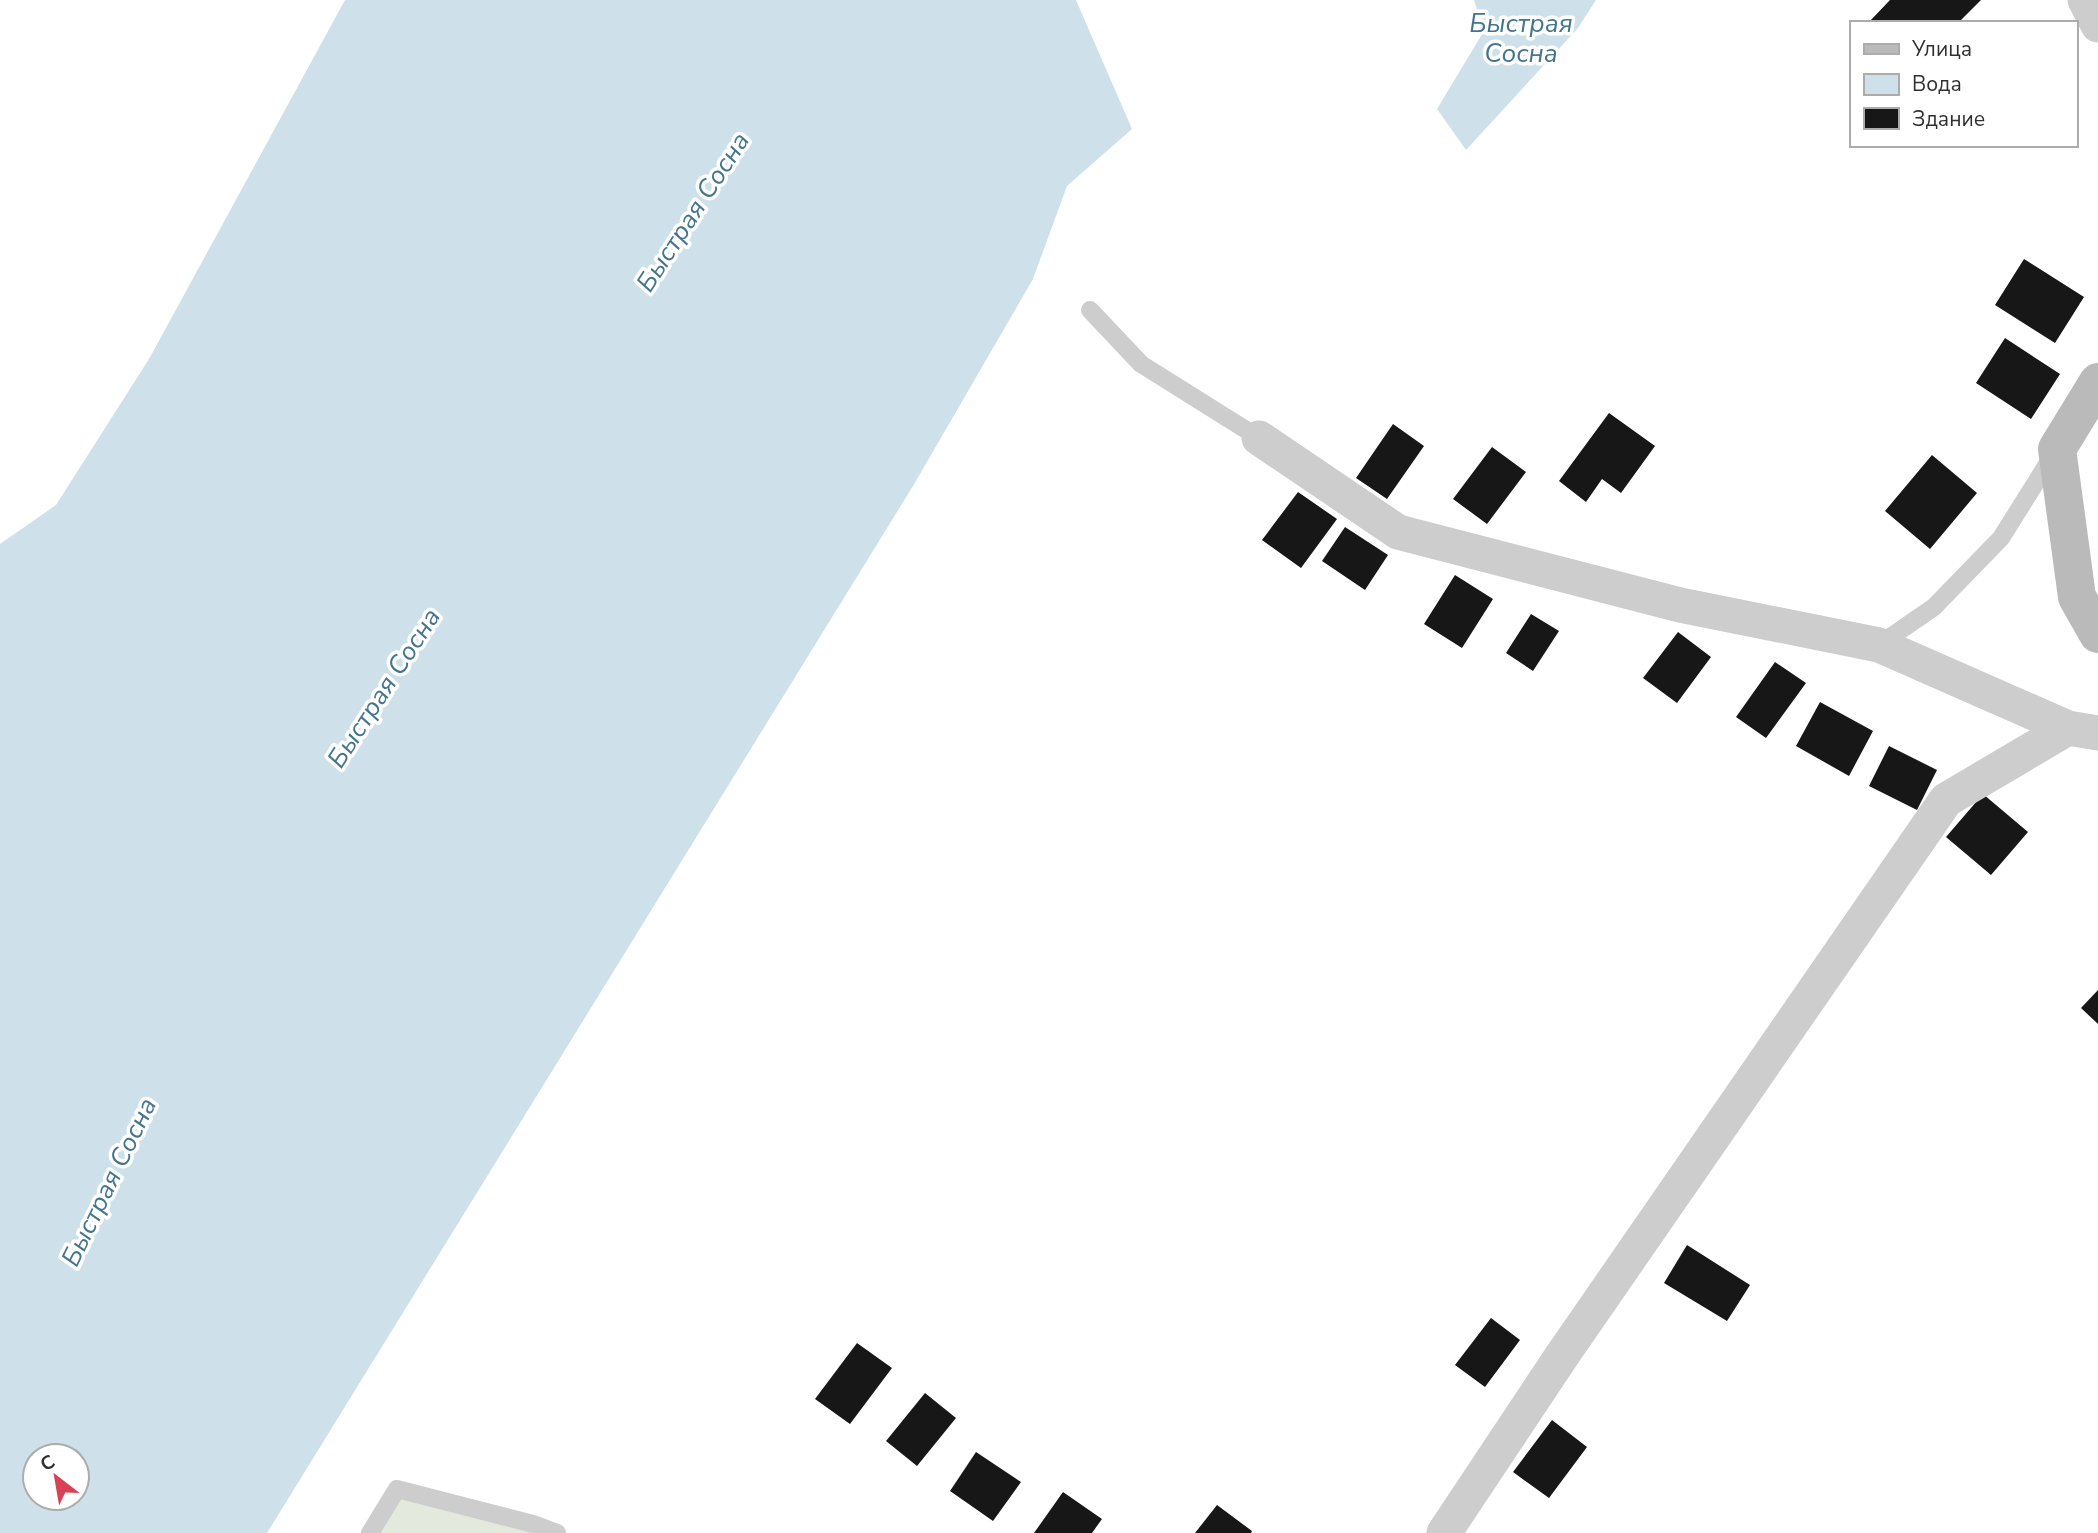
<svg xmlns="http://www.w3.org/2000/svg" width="2098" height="1533" font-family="'Nunito Sans',sans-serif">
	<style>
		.green { fill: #e4e9dd }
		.water { fill: #cee1ea; fill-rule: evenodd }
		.building { fill: #171717 }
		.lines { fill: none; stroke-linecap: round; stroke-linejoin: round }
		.lane { stroke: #cdcdcd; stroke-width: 18 }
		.street { stroke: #cdcdcd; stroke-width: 35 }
		.secondary { stroke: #bababa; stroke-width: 38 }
		.labels { text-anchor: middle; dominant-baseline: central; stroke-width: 7; stroke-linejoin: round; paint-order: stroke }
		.water-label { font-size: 26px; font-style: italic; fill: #44758d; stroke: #fff }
	</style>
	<rect width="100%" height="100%" fill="#fff"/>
	<path class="green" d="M397,1489L542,1533H370Z"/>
	<path class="water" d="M345,0H1076L1132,129L1067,186L1033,279L913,486L267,1533H0V544L56,505L149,359ZM35,1456H77V1498H35Z
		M1474,0H1596L1578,28L1466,150L1437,109L1484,31Z"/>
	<path class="building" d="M1890,0H1981L1958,23H1872L1870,21Z
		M2024,259L2084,297L2055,343L1995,305Z
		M2005,338L2060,374L2031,419L1976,383Z
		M1609,413L1655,446L1621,493L1602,479L1586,502L1559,481Z
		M1393,424L1424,446L1387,499L1356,478Z
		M1492,447L1526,472L1487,524L1453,499Z
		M1932,455L1977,493L1930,549L1885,511Z
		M1298,492L1337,519L1301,568L1262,540Z
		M1345,527L1388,555L1365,590L1322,561Z
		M1455,575L1493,599L1462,648L1424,624Z
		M1531,614L1559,631L1533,671L1506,653Z
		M1678,632L1711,657L1677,703L1643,678Z
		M1775,662L1806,683L1766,738L1736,717Z
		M1820,702L1873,731L1849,776L1796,746Z
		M1889,746L1937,770L1917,810L1869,786Z
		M1983,794L2028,832L1991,875L1946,837Z
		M2098,990V1024L2081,1008Z
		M1687,1245L1750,1285L1727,1321L1664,1283Z
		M1491,1318L1520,1340L1485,1387L1455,1365Z
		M857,1343L892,1368L850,1424L815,1399Z
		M925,1393L956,1418L917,1466L886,1441Z
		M1552,1420L1587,1447L1549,1498L1513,1472Z
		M976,1452L1021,1482L993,1521L950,1491Z
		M1063,1492L1102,1519L1092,1533H1034Z
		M1217,1505L1252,1531L1251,1533H1195Z"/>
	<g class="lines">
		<path class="lane" d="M1090,310L1141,364L1259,438
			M1879,645L1934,607L2001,538L2053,455
			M370,1533L397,1489L533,1524L557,1533"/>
		<path class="street" d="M2085,0L2098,25
			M1259,438L1398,532L1680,605L1879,645L2068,728L2098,733
			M1444,1533L1561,1357L1946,800L2068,728"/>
		<path class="secondary" d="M2098,382L2057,449L2077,597L2098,634"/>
	</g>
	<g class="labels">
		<g class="water-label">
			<text x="1521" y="23">Быстрая<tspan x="1521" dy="30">Сосна</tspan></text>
			<text transform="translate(693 212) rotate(-57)">Быстрая Сосна</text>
			<text transform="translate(384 688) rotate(-57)">Быстрая Сосна</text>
			<text transform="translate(109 1182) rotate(-64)">Быстрая Сосна</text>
		</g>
	</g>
	<rect x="1850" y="21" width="228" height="126" fill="#ffffff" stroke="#acacac" stroke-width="2"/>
	<rect x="1864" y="44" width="35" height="10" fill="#bababa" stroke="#acacac" stroke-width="2"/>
	<text x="1912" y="56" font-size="21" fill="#303030">Улица</text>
	<rect x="1864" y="74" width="35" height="21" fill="#cee1ea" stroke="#acacac" stroke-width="2"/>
	<text x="1912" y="91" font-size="21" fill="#303030">Вода</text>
	<rect x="1864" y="108" width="35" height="21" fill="#171717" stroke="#acacac" stroke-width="2"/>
	<text x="1912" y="126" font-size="21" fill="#303030">Здание</text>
	<g transform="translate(56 1477) rotate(329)"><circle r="33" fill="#ffffff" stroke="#acacac" stroke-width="2"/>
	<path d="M0-5L12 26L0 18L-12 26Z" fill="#d94156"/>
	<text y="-10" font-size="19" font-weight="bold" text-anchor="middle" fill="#303030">С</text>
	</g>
</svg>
